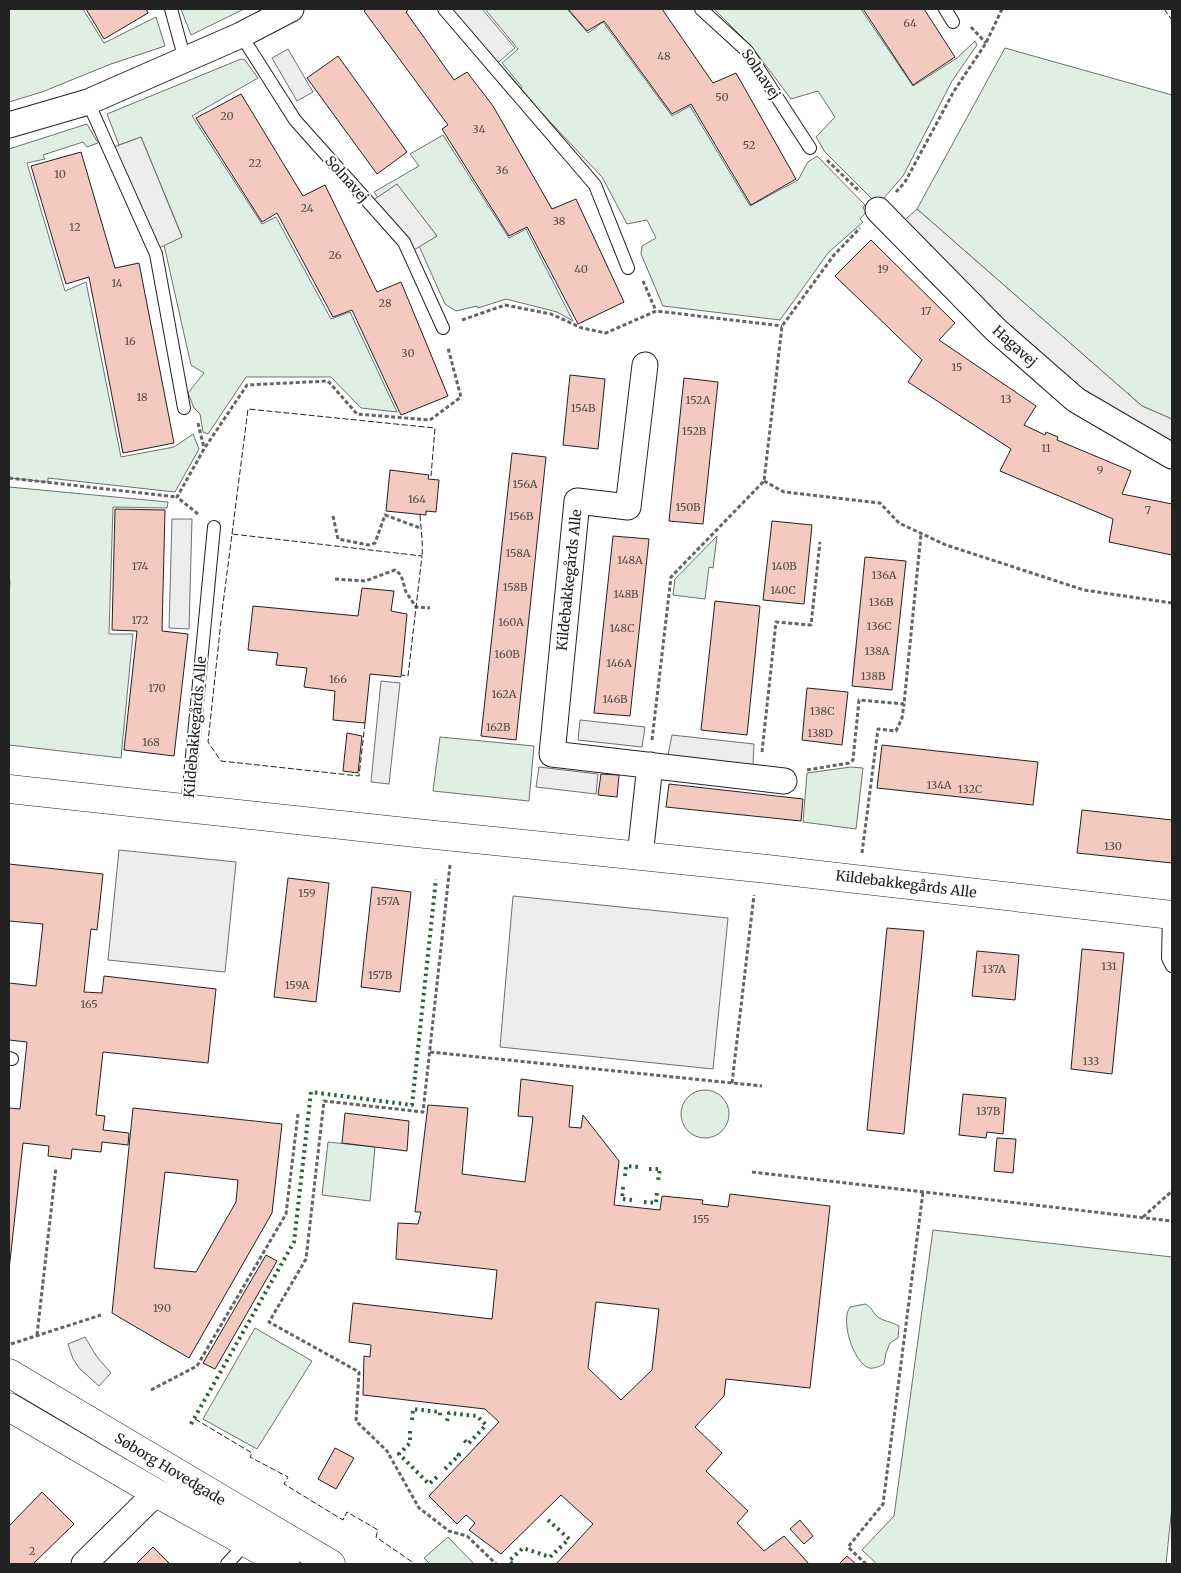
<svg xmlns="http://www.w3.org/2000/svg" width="1181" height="1573" font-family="Merriweather,serif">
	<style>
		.green { fill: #e0efe3; stroke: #6f6f6f }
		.parking { fill: #ededed; stroke: #6f6f6f }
		.building { fill: #f3c9c0; stroke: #222; fill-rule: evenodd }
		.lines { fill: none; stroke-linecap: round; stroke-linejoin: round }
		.lane-casing { stroke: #222; stroke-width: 14 }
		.street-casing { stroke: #222; stroke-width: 27 }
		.secondary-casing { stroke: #222; stroke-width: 29 }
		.path { stroke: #646464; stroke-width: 3; stroke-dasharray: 4 2.5; stroke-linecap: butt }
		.lane { stroke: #fff; stroke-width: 12 }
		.street { stroke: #fff; stroke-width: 25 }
		.secondary { stroke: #fff; stroke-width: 28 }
		.hedge { stroke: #2f5e38; stroke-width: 4; stroke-dasharray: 2.5 4; stroke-linecap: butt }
		.fence { stroke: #222; stroke-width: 1; stroke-dasharray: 6 2.5; stroke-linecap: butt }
		.labels { text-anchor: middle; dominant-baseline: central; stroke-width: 4; stroke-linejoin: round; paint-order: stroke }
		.number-label { font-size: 11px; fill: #564c4a }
		.street-label { font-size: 14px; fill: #222; stroke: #fff }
	</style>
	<rect width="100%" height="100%" fill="#fff"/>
	<path class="green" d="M9,9H83L104,43L156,17L165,46L111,64L42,92L9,102Z
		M181,9H244L191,35Z
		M485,9H567L588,33L603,22L672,116L690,106L750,206L798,180L808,162L817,156L865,205L863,208L866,212L860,219L863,222L828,253L780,320L663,306L641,254L642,246L656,238L647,220L627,224L602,177L520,90L522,87L502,63L518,49Z
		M716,9H861L913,86L957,58L975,41L977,45L952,81L903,176L878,205L825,152L816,137L835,117L818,91L791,99L752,47L715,10Z
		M1005,48L1172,95V419L1142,406L917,209Z
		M241,59L245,60L258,78L192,116L262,224L276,217L331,319L350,312L397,412L361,408L331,377H246L208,434L203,432L200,414L194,408L188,393L204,373L191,365L164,245L182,236L141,137L119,145L107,114Z
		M87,124L98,143L87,147L83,142L43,155L45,159L27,163L65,291L86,282L121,457L174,447L193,434L199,449L175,492L48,478V482L9,478V149Z
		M443,135L509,238L526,229L573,321L557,312L506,299L478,308L477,306L456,311L445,304L419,246L437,236L397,185L378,198L374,192L419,166L410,154Z
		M9,487L168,502L167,508L113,507L109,634H133L121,758L9,745V599L10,581H9Z
		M717,536L713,568L709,567L705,599L673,595L675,579Z
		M440,737L534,746L529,801L433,791Z
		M851,767L863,768L856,829L803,822L807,773Z
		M681 1114a24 24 0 1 1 48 0a24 24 0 1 1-48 0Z
		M328,1142L375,1147L370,1201L322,1195Z
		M933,1230L1172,1257V1506L1166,1564H877L862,1550L894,1516Z
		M865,1304C872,1307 872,1312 878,1317C883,1321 892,1322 899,1326L898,1338L890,1343L886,1353L884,1364C880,1366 874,1369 869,1368C853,1362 840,1320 850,1307Z
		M255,1328L312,1361L257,1449L203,1419Z
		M448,1537L474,1564H430L424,1558Z"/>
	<path class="parking" d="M444,9H482L515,48L494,66Z
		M288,49L313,92L297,101L272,58Z
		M141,137L182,237L155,250L109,149Z
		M397,184L437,236L409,253L369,203Z
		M917,209L1142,406L1172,419V456L1076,400L896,228Z
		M172,519H192L189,629L169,628Z
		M381,681L400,683L389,784L371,782Z
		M580,720L645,727L642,747L578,740Z
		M672,735L754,744L753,765L668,755Z
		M539,767L598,774L596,794L536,787Z
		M119,850L236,862L225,972L108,960Z
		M513,896L728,918L713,1069L500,1047Z
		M85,1337L97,1357L111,1373L99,1386L80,1369L73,1359L68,1344Z"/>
	<path class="building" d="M86,9H146L148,13L104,39Z
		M367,9H409L406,12L454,80L467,72L493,106L552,209L576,199L624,302L578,324L527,227L509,236L442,129L448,125L364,11Z
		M568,9H662L713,83L736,73L796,179L751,205L691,104L672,114L604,21L587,31Z
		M863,9H924L955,57L913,85Z
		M338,56L407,152L377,174L307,78Z
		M241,94L303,196L325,185L377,292L401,282L448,396L401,415L352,310L333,317L277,213L262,222L196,118Z
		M81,152L115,268L139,263L174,443L123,453L89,277L66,284L31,166Z
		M871,240L955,323L939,340L1036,406L1024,425L1045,435L1046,432L1058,437L1057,440L1131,471L1122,494L1172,504V555L1109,542L1113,519L1000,471L1011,449L908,382L922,360L835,276Z
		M570,375L605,379L598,449L563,445Z
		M684,378L718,382L703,524L669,521Z
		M512,453L546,457L516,740L481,736Z
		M390,470L429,475L428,479L439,480L436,512L426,511V515L386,511Z
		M115,509L165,510L162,631L188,634L174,756L124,750L137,631L112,630Z
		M772,521L812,525L804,604L763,600Z
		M613,536L649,539L630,716L594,713Z
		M865,557L906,561L892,690L852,686Z
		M362,588L394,591L391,611L407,614L401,677L370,674L365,723L333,720L335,691L304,687L307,668L276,665L278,653L248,650L253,606L358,616Z
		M715,601L760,606L747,735L701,730Z
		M807,688L848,692L842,745L802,740Z
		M347,733L362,736L358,773L343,771Z
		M882,745L1038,762L1033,805L877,788Z
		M601,774L619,775L617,797L598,795Z
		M669,784L803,799L801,821L666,807Z
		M1082,810L1172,820V863L1077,853Z
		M9,864L103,874L97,930L91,929L84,992L102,993L104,976L216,989L208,1063L103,1052L96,1115L105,1116L103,1130L129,1133L128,1145L102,1142L101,1152L72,1149L71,1159L48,1156L49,1146L23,1143L9,1270V1108L20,1109L27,1042L9,1040V983L36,986L43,924L9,921Z
		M288,878L329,883L316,1002L274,997Z
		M372,887L411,892L400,992L361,987Z
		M887,928L924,931L904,1134L867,1130Z
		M1082,949L1124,953L1112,1074L1071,1069Z
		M977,951L1019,955L1015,1000L972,996Z
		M521,1079L573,1086L569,1127L581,1128L583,1115L619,1161L614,1205L660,1210L662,1196L703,1200L702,1204L728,1207L730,1194L830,1206L810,1388L726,1379L724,1396L695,1427L722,1453L706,1471L748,1511L737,1523L764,1551L784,1536L809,1564H556L593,1524L561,1495L501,1554L469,1530L475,1523L466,1515L457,1524L429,1496L499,1422L485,1409L363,1395L364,1356L370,1357L371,1345L349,1342L353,1303L492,1319L497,1270L396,1259L398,1223L418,1224L421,1212H415L428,1105L468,1108L462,1174L525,1182L533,1117L518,1116ZM596,1302L659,1309L652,1370L621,1400L588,1368Z
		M963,1094L1006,1098L1003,1134L987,1132L986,1138L959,1135Z
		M133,1108L282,1124L272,1213L189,1358L112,1313ZM165,1172L238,1180L236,1202L196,1272L154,1268Z
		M345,1113L409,1121L407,1151L342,1143Z
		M997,1138L1016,1139L1013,1173L994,1171Z
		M266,1255L277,1261L215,1369L203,1363Z
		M335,1448L354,1458L336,1489L318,1479Z
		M42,1492L74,1524L33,1564H9V1526Z
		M800,1520L813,1536L804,1544L790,1529Z
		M153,1547L170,1564H136Z
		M847,1556L856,1564H839Z"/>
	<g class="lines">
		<defs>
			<path id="lane" d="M171,9L185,60
				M444,9L595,185L628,268
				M701,9L747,51L810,148
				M945,9L953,22
				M241,35L295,120L404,242L443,328
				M88,102L156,254L184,408
				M187,808L214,527
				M1169,915L1168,958L1172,966
				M9,1058L12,1059
				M227,1564L246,1543"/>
			<path id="street" d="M9,125L88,102L241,35L291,9
				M878,210L996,330L1076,400L1172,456
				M645,365L628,507L577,501L552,754L784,781
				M640,856L650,765
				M84,1564L156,1493"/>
			<path id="secondary" d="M9,789L406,832L758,868L1172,915
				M9,1373L331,1564
				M9,1407L156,1493L285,1564"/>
		</defs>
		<use href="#lane" class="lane-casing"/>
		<use href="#street" class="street-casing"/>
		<use href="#secondary" class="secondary-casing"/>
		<path class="path" d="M971,27L986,43
			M827,160L860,192
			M896,192L905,182L954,91L986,43L1002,9
			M643,281L656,311
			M462,320L505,305L551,314L582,328L606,333L656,311L782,326
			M198,423L204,448
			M9,478L177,497
			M764,481L784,492L880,503L899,523L946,545L1084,590L1172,603
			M198,514L177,497L204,449L247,385L328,381L357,414L430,420L461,397L448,348
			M333,516L338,539L368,545L375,543L385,515L420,528
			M335,579L365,581L395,570L401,575L406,592L416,607L430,608
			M652,740L671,577L764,481L782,326L834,255L860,228
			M762,752L776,622L811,625L820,542
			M807,770L849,763L853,760L859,700L904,704L921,534
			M862,853L878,729L896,731L902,718L904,704
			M450,865L423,1112L324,1101L306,1259L269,1322L359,1372L356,1421L387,1451L419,1508L449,1531L467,1536L496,1564
			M430,1052L762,1086
			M732,1083L754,895
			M752,1172L1172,1221
			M1143,1217L1172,1191
			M37,1335L56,1167
			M11,1344L101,1315
			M151,1390L197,1366L286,1214L298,1114
			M866,1564L848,1547L883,1504L923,1192"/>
		<use href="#lane" class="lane"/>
		<use href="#street" class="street"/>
		<use href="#secondary" class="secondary"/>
		<path class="hedge" d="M649,1169H660L658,1181
			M625,1176L626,1166L638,1167
			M623,1187L622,1199L633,1200
			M644,1202L656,1203L657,1192
			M412,1420L413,1409L440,1412V1416
			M447,1421L449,1413L477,1416L486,1425L468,1444L462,1438
			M191,1424L294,1242L311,1092L412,1105L436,879
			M410,1431V1443L399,1454L429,1484L438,1476
			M445,1469L459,1455L456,1453
			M512,1564L509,1561L523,1548L550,1557L569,1539L548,1520"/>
		<path class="fence" d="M1164,9L1172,20
			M420,515C421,529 423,542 422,556
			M232,534L248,409L435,428L431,476
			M365,723L359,776L221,761L208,742L222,612L232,534L422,556L408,676L402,675
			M195,1419L252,1453L250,1457L288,1477L284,1484L343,1520L347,1512L378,1530L376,1537L415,1564"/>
	</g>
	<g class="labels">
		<g class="number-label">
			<text x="910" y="23">64</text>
			<text x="664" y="56">48</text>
			<text x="722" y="97">50</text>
			<text x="227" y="116">20</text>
			<text x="479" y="129">34</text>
			<text x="749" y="145">52</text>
			<text x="255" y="163">22</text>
			<text x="502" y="170">36</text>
			<text x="60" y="174">10</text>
			<text x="307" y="208">24</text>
			<text x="559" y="221">38</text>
			<text x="75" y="227">12</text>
			<text x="335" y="255">26</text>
			<text x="581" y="269">40</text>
			<text x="883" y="269">19</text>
			<text x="117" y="283">14</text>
			<text x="385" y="303">28</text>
			<text x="926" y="311">17</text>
			<text x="130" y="341">16</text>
			<text x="408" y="353">30</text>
			<text x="957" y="367">15</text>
			<text x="142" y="397">18</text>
			<text x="1006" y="399">13</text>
			<text x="698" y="400">152A</text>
			<text x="583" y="408">154B</text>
			<text x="694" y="431">152B</text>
			<text x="1046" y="448">11</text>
			<text x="1100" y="470">9</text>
			<text x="525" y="484">156A</text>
			<text x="417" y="499">164</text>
			<text x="688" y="507">150B</text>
			<text x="1148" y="510">7</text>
			<text x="521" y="516">156B</text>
			<text x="518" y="553">158A</text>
			<text x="630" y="560">148A</text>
			<text x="140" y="566">174</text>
			<text x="784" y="566">140B</text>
			<text x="884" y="575">136A</text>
			<text x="515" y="587">158B</text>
			<text x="783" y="590">140C</text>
			<text x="626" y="594">148B</text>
			<text x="881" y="602">136B</text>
			<text x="140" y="620">172</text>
			<text x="511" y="622">160A</text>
			<text x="879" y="626">136C</text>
			<text x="622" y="628">148C</text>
			<text x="877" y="651">138A</text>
			<text x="507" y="654">160B</text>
			<text x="619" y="663">146A</text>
			<text x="873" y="676">138B</text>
			<text x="338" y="679">166</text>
			<text x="157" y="688">170</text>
			<text x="504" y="694">162A</text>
			<text x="615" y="699">146B</text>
			<text x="822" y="711">138C</text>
			<text x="498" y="727">162B</text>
			<text x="820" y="733">138D</text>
			<text x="151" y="742">168</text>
			<text x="939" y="785">134A</text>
			<text x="970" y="789">132C</text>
			<text x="1113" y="846">130</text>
			<text x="307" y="893">159</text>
			<text x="388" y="901">157A</text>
			<text x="1109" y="966">131</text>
			<text x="994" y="969">137A</text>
			<text x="380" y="975">157B</text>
			<text x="297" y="985">159A</text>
			<text x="89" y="1004">165</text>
			<text x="1091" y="1061">133</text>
			<text x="988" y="1111">137B</text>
			<text x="701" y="1219">155</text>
			<text x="162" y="1308">190</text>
			<text x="32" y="1551">2</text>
		</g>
		<g class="street-label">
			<text transform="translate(761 74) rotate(56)">Solnavej</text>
			<text transform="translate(347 179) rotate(48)">Solnavej</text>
			<text transform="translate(1015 346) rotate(42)">Hagavej</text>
			<text transform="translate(569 580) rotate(-84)">Kildebakkegårds Alle</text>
			<text transform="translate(195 727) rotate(-85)">Kildebakkegårds Alle</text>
			<text transform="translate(906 884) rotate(7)">Kildebakkegårds Alle</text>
			<text transform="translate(170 1469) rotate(31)">Søborg Hovedgade</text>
		</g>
	</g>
	<rect width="1181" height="1573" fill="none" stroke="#222222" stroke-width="20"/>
</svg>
